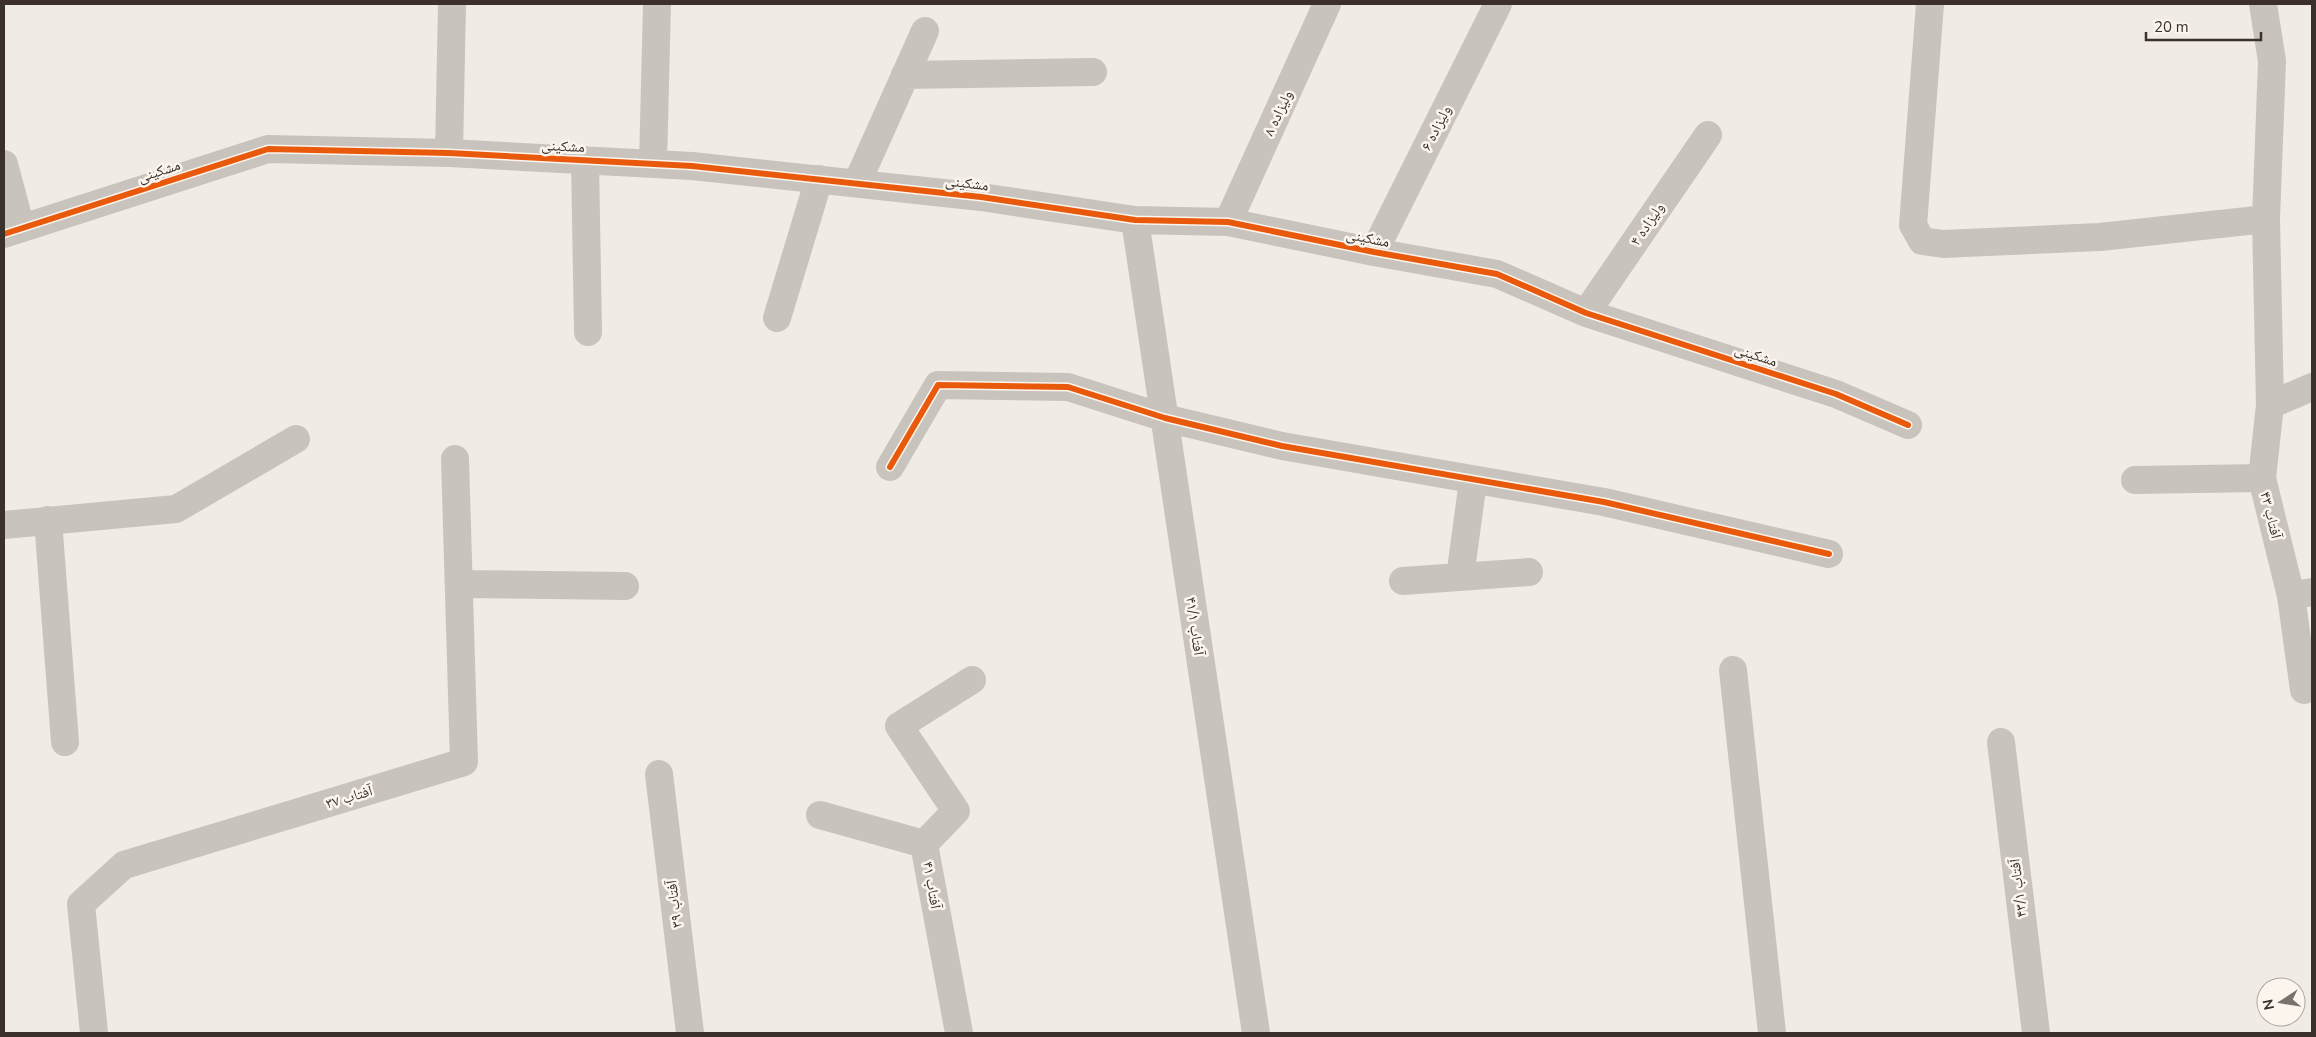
<svg xmlns="http://www.w3.org/2000/svg" width="2316" height="1037" font-family="'Nunito Sans','Noto Naskh Arabic',sans-serif">
	<style>
		.lines { fill: none; stroke-linecap: round; stroke-linejoin: round }
		.minor { stroke: #c9c3be; stroke-width: 28 }
		.cycleway-casing { stroke: #fbf5ee; stroke-width: 9 }
		.cycleway { stroke: #e8590c; stroke-width: 6 }
		.labels { text-anchor: middle; dominant-baseline: central; stroke-width: 5; stroke-linejoin: round; paint-order: stroke }
		.street-label { font-size: 15px; fill: #3b302b; stroke: #fbf5ee }
	</style>
	<rect width="100%" height="100%" fill="#f0ebe5"/>
	<g class="lines">
		<path class="minor" d="M1930,4L1913,225L1922,241L1943,244L2100,237L2266,219
			M2263,4L2272,61L2266,219L2270,405
			M905,75L1093,72
			M449,153L452,4
			M585,160L588,332
			M4,164L21,228
			M653,164L657,4
			M857,183L925,31
			M1135,220L1256,1033
			M1228,222L1327,4
			M4,234L268,149L449,153L692,166L981,197L1135,220L1228,222L1374,252L1497,274L1586,313L1836,394L1908,425
			M1374,252L1498,4
			M1586,313L1708,135
			M777,318L819,179
			M890,467L938,385L1068,387L1165,418L1282,446L1604,502L1829,554
			M2262,478L2270,405L2312,387
			M2135,480L2262,478L2291,596L2312,592
			M48,520L65,742
			M4,525L176,509L296,439
			M1460,577L1473,481
			M1403,581L1529,572
			M459,584L625,586
			M2291,596L2304,690
			M1733,670L1772,1033
			M2001,742L2036,1033
			M659,774L690,1033
			M820,815L924,844L959,1033
			M924,844L956,811L899,726L972,680
			M94,1033L81,904L124,865L464,762L455,459"/>
		<defs>
			<path id="cycleway" d="M4,234L268,149L449,153L692,166L981,197L1135,220L1228,222L1374,252L1497,274L1586,313L1836,394L1908,425
				M890,467L938,385L1068,387L1165,418L1282,446L1604,502L1829,554"/>
		</defs>
		<use href="#cycleway" class="cycleway-casing"/>
		<use href="#cycleway" class="cycleway"/>
	</g>
	<g class="labels">
		<g class="street-label">
			<text transform="translate(1278 113) rotate(-65)">ولیزاده ۸</text>
			<text transform="translate(1436 128) rotate(-63)">ولیزاده ۶</text>
			<text transform="translate(563 146) rotate(3)">مشکینی</text>
			<text transform="translate(159 171) rotate(-18)">مشکینی</text>
			<text transform="translate(967 183) rotate(7)">مشکینی</text>
			<text transform="translate(1647 224) rotate(-56)">ولیزاده ۴</text>
			<text transform="translate(1368 238) rotate(11)">مشکینی</text>
			<text transform="translate(1756 355) rotate(18)">مشکینی</text>
			<text transform="translate(2271 515) rotate(76)">آفتاب ۴۳</text>
			<text transform="translate(1195 626) rotate(82)">آفتاب ۴١/١</text>
			<text transform="translate(349 797) rotate(-17)">آفتاب ۳۷</text>
			<text transform="translate(932 885) rotate(80)">آفتاب ۴۱</text>
			<text transform="translate(2018 888) rotate(-97)">آفتاب ۴۳/۱</text>
			<text transform="translate(674 904) rotate(-97)">آفتاب ۳۹</text>
		</g>
	</g>
	<rect width="2316" height="1037" fill="none" stroke="#3b302b" stroke-width="10"/>
	<g transform="translate(2281 1002) rotate(258)"><circle r="24" fill="#fbf5ee" stroke="#aea6a0"/>
	<path d="M0-4L9 19L0 12L-9 19Z" fill="#7a716c"/>
	<text y="-8" font-size="14" font-weight="bold" text-anchor="middle" fill="#3b302b">N</text>
	</g>
	<path d="M2146 32v8h115v-8" fill="none" stroke="#3b302b" stroke-width="2.5"/>
	<text x="2154" y="32" font-size="15" fill="#3b302b" stroke="#fbf5ee" stroke-width="4" paint-order="stroke">20 m</text>
</svg>
